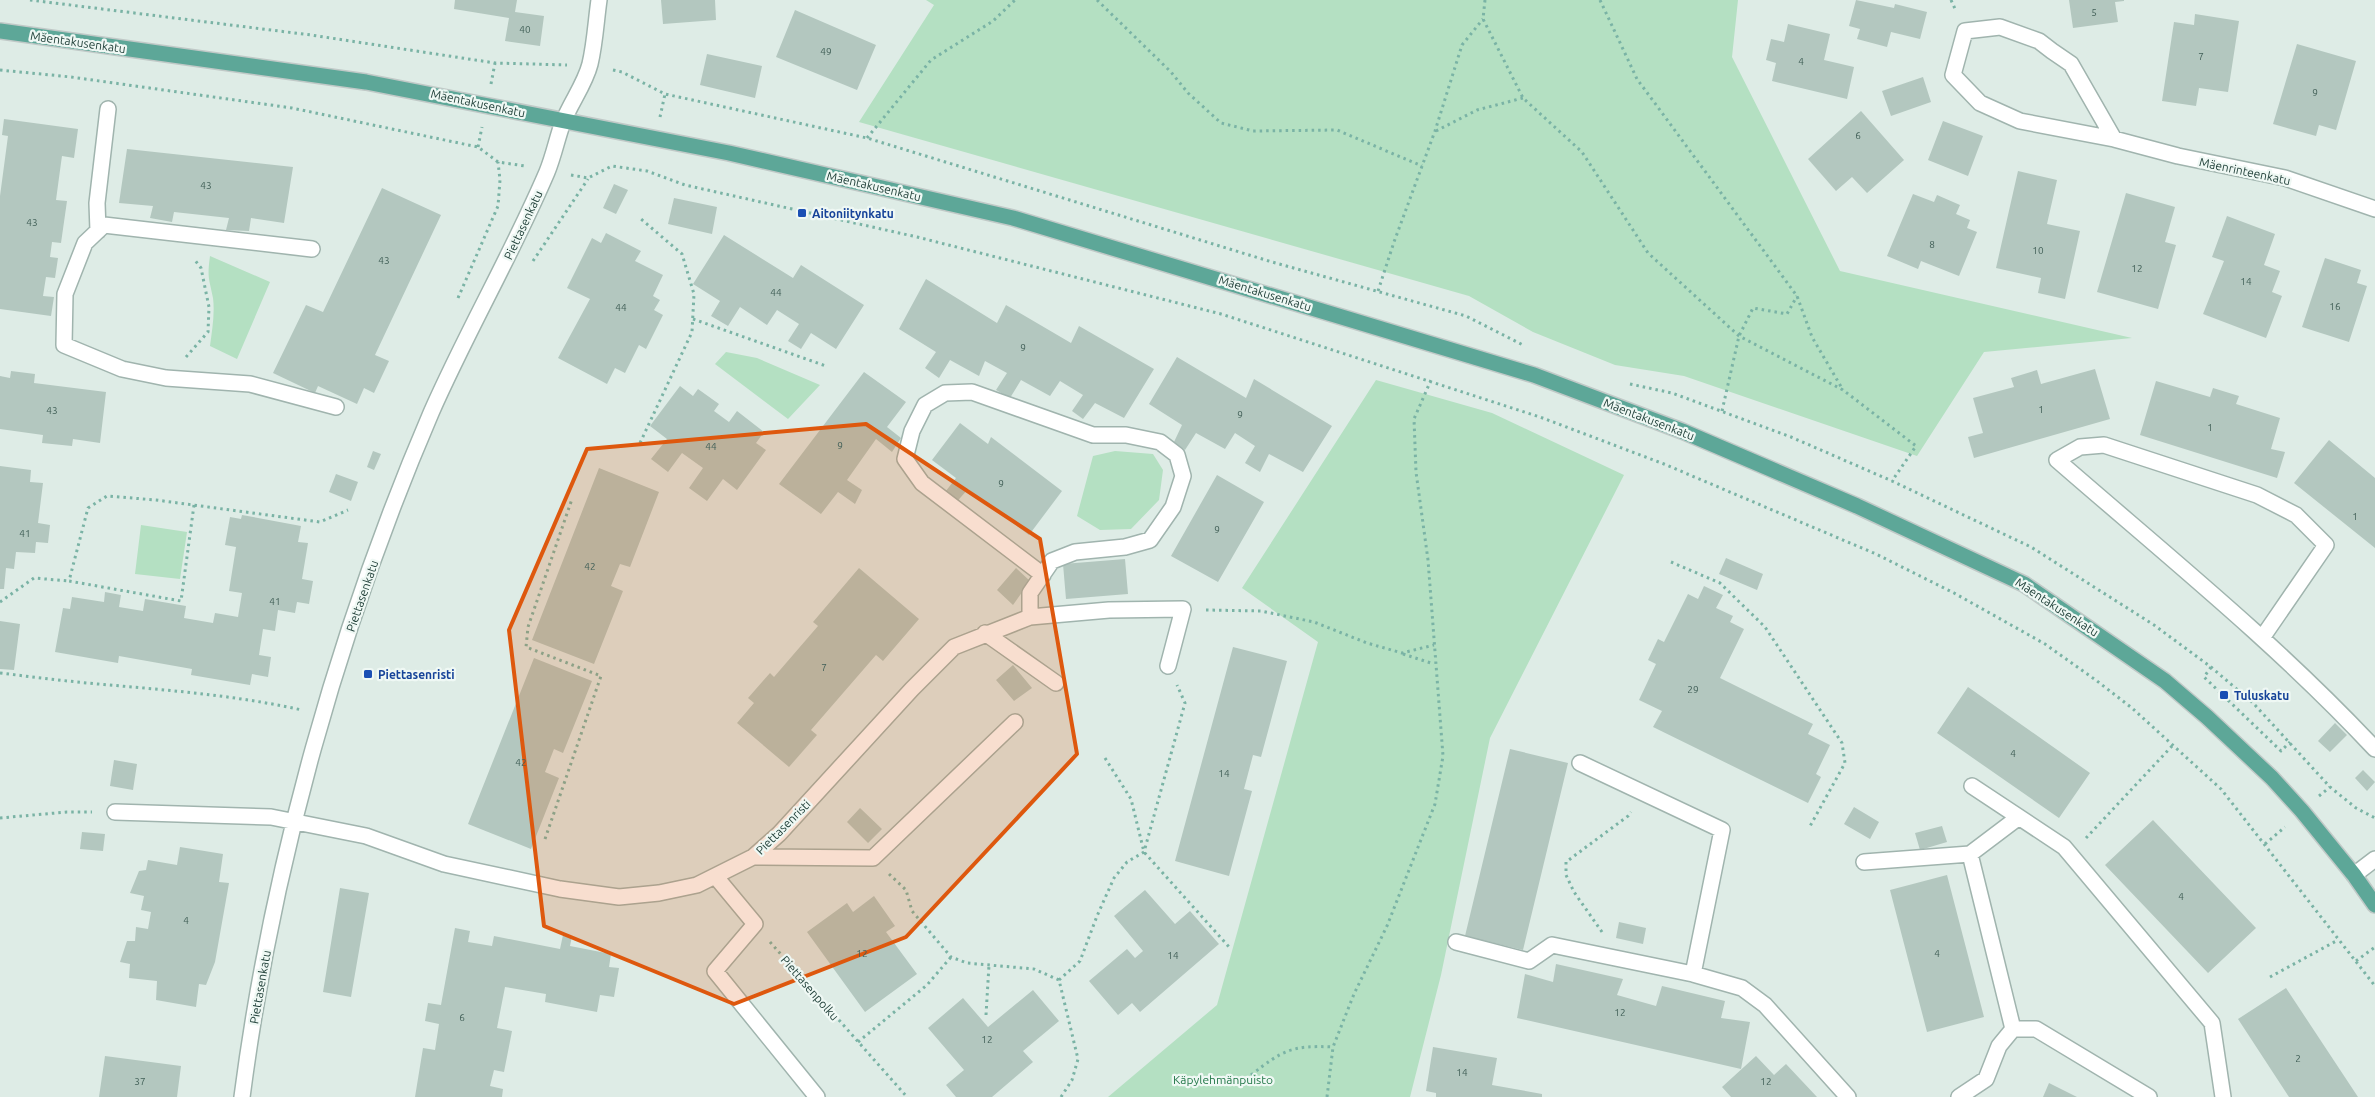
<svg xmlns="http://www.w3.org/2000/svg" width="2375" height="1097" font-family="Ubuntu,sans-serif">
	<style>
		.green { fill: #b4e0c2 }
		.building { fill: #b3c7bf }
		.lines { fill: none; stroke-linecap: round; stroke-linejoin: round }
		.minor-casing { stroke: #a0b4ae; stroke-width: 18 }
		.major-casing { stroke: #c0c9c7; stroke-width: 18 }
		.path { stroke: #7ab3a5; stroke-width: 3; stroke-dasharray: 2.5 4; stroke-linecap: butt }
		.minor { stroke: #fff; stroke-width: 15 }
		.major { stroke: #5da798; stroke-width: 15 }
		.marked { fill: #de580e; fill-opacity: 0.2; stroke: #de580e; stroke-width: 4; stroke-linejoin: round }
		.transit-dot { fill: #1a4fb4; stroke: #eff8f4; stroke-width: 2 }
		.labels { text-anchor: middle; dominant-baseline: central; stroke-width: 4.5; stroke-linejoin: round; paint-order: stroke }
		.number-label { font-size: 10px; fill: #426058 }
		.street-label { font-size: 12px; fill: #1d3d36; stroke: #eff8f4 }
		.transit-label { font-size: 12px; font-weight: bold; fill: #164399; stroke: #eff8f4; text-anchor: start }
		.park-label { font-size: 12px; fill: #237849; stroke: #eff8f4 }
	</style>
	<rect width="100%" height="100%" fill="#deece6"/>
	<path class="green" d="M926,0H1738L1732,57L1840,271L2132,338L1984,352L1917,456L1684,376L1615,365L1533,332L1469,296L859,122L934,5Z
		M210,256L270,282L237,359L210,346C212,330 215,314 213,298C209,278 207,278 210,256Z
		M726,352L757,358L820,385L788,419L715,364Z
		M1376,380L1492,413L1624,475L1490,738L1441,975L1410,1097H1108L1217,1005L1318,642L1242,588Z
		M1115,451L1153,454L1163,470L1159,500L1131,529L1100,530L1077,516L1093,456Z
		M141,525L187,532L180,579L135,574Z"/>
	<path class="building" d="M455,0H517L515,12L544,16L540,46L505,41L509,18L454,9Z
		M661,0H715L716,20L663,24Z
		M1856,0L1894,8L1895,4L1927,12L1920,39L1891,32L1887,47L1857,39L1860,29L1849,26Z
		M2069,0H2124V1L2115,2L2118,22L2073,28Z
		M795,10L876,45L857,90L776,57Z
		M2195,14L2239,21L2228,92L2199,88L2196,106L2162,101L2174,22L2194,25Z
		M1788,24L1830,34L1824,60L1854,67L1847,99L1772,81L1776,63L1766,60L1771,39L1784,42Z
		M2297,44L2356,61L2336,130L2319,125L2316,136L2273,124Z
		M707,54L762,66L755,98L700,85Z
		M1923,77L1931,102L1891,116L1882,91Z
		M1861,111L1904,160L1867,193L1852,177L1836,191L1808,159Z
		M4,119L78,129L74,158L62,156L61,163L56,200L67,201L61,243L52,242L50,257L58,258L55,278L46,277L43,296L54,297L51,316L0,309V196L8,136L2,135Z
		M1943,121L1983,136L1968,176L1928,160Z
		M127,149L293,167L284,223L251,218L249,231L226,230L229,218L174,212L172,222L150,218L153,206L119,203Z
		M2018,171L2057,180L2047,224L2080,231L2065,299L2038,293L2041,278L1996,268Z
		M614,184L628,190L616,214L603,208Z
		M382,188L441,215L375,355L389,361L374,393L364,388L357,404L318,386L315,393L273,373L306,305L323,312Z
		M2126,193L2175,207L2165,242L2176,245L2158,309L2097,292Z
		M1913,194L1934,202L1937,195L1960,205L1956,214L1970,220L1967,228L1977,232L1959,276L1921,261L1918,269L1887,256Z
		M674,198L717,207L712,234L668,224Z
		M2227,216L2275,234L2264,265L2280,271L2272,292L2282,296L2266,338L2203,314L2224,261L2212,257Z
		M606,233L641,251L635,261L663,275L653,296L660,300L654,310L663,315L646,349L639,345L625,373L615,368L607,384L558,358L590,299L567,288L592,238L601,243Z
		M724,235L793,278L801,265L864,305L836,349L811,333L801,349L788,341L799,324L777,310L767,325L740,307L728,326L711,316L720,301L693,284Z
		M2325,258L2361,270L2357,283L2367,286L2349,342L2302,327Z
		M926,279L997,323L1006,305L1071,343L1079,326L1154,369L1124,418L1095,403L1083,419L1072,411L1083,395L1060,381L1050,396L1021,380L1010,398L996,390L1007,373L985,361L979,376L950,360L939,378L925,368L936,352L899,329Z
		M1177,357L1246,398L1254,379L1332,426L1303,472L1269,454L1260,472L1245,463L1255,446L1235,433L1225,449L1196,433L1185,450L1174,442L1182,425L1149,404Z
		M2095,369L2110,419L1974,458L1968,437L1983,433L1973,398L2014,387L2011,378L2037,370L2041,384Z
		M11,371L35,374L34,383L106,392L100,443L73,439L72,446L42,443L43,435L0,429V376L10,378Z
		M864,372L906,402L887,427L901,438L892,452L876,439L847,480L862,490L855,504L838,492L821,514L779,484Z
		M2156,381L2210,397L2213,388L2239,396L2236,404L2280,418L2271,449L2285,452L2277,478L2140,435Z
		M680,386L693,396L698,389L719,404L714,411L729,422L737,411L764,432L756,443L766,450L737,490L723,479L707,501L689,488L703,468L682,453L668,472L651,459L667,439L650,426Z
		M960,423L988,444L991,437L1062,491L1029,535L968,489L954,505L942,496L956,478L932,460Z
		M2329,440L2375,478V548L2294,483Z
		M373,451L381,454L374,470L367,467Z
		M0,466L31,470L30,482L43,483L38,523L50,525L48,543L36,542L35,553L16,552L14,569L6,568L4,589H0Z
		M599,468L659,492L630,567L620,564L611,586L623,591L594,664L532,640Z
		M336,474L358,482L351,501L329,492Z
		M1217,475L1264,502L1218,582L1171,556Z
		M242,515L301,526L298,542L308,543L302,579L313,581L309,604L297,602L295,613L278,610L275,631L263,629L259,655L271,657L268,677L252,674L250,685L191,675L192,669L119,656L118,663L55,652L63,608L70,609L72,597L104,602L105,592L121,595L119,607L143,611L145,599L186,606L184,618L213,623L215,613L238,617L242,593L229,591L236,547L225,545L230,517L241,519Z
		M1726,558L1763,574L1757,590L1719,574Z
		M1125,559L1128,594L1066,599L1063,564Z
		M859,568L919,619L883,661L876,655L811,730L817,735L789,767L737,723L754,703L748,698L770,673L774,677L818,626L813,622Z
		M1016,568L1030,581L1013,605L997,590Z
		M1704,586L1723,595L1716,608L1733,616L1730,622L1744,629L1720,678L1813,724L1808,734L1830,745L1816,774L1821,777L1808,803L1653,727L1662,711L1639,700L1656,664L1648,660L1658,639L1664,642L1688,594L1698,599Z
		M0,621L20,624L14,670L0,669Z
		M1233,647L1287,661L1261,757L1253,755L1244,789L1252,791L1229,876L1175,861Z
		M534,658L592,681L563,753L554,749L545,772L559,778L531,849L468,824Z
		M1013,665L1032,688L1014,701L996,680Z
		M1968,687L2090,773L2059,818L1937,733Z
		M2335,723L2347,735L2330,752L2318,741Z
		M1510,749L1568,763L1523,950L1465,936Z
		M114,760L137,764L133,790L110,786Z
		M2363,770L2375,782L2367,791L2355,778Z
		M1854,807L1879,822L1870,839L1844,824Z
		M860,808L882,829L868,843L847,822Z
		M2153,820L2256,928L2208,973L2105,865Z
		M1942,826L1947,842L1920,850L1915,833Z
		M82,832L105,834L103,851L80,849Z
		M180,847L223,854L219,882L229,883L215,962L206,985L199,984L196,1007L156,1000L157,981L129,978L130,964L120,962L127,941H135L136,927L148,929L151,912L141,910L144,896L130,893L139,871L146,870L148,860L177,865Z
		M1947,875L1984,1017L1927,1032L1890,890Z
		M340,888L369,893L351,997L323,992Z
		M1145,890L1175,924L1190,911L1219,944L1140,1012L1132,1003L1118,1015L1089,981L1127,949L1135,958L1143,951L1114,916Z
		M874,896L895,926L886,932L917,974L865,1012L807,932L847,903L853,912Z
		M1619,922L1646,928L1643,944L1616,938Z
		M455,928L470,931L468,942L492,946L494,936L560,949L563,935L572,936L570,946L611,954L609,967L619,968L614,997L600,995L597,1012L545,1002L546,994L505,987L497,1028L512,1031L504,1072L494,1070L490,1086L503,1089L502,1097H415L423,1048L435,1050L439,1024L425,1021L428,1003L441,1005Z
		M1556,964L1623,979L1617,995L1656,1006L1662,986L1725,1001L1721,1018L1750,1022L1741,1069L1517,1018L1525,974L1553,982Z
		M2286,988L2358,1097H2289L2238,1019Z
		M1033,990L1059,1021L1023,1051L1033,1062L992,1097H956L946,1085L964,1070L928,1028L963,998L988,1027Z
		M1433,1047L1497,1058L1492,1085L1542,1094V1097H1436V1093L1426,1091Z
		M105,1056L181,1066L177,1097H99Z
		M1756,1056L1774,1075L1786,1064L1817,1097H1731L1722,1087Z
		M2049,1083L2077,1097H2043Z"/>
	<g class="lines">
		<defs>
			<path id="minor" d="M2114,139L2071,64L2052,51L2039,41L2000,27L1965,31L1953,75L1980,103L2020,121L2114,139L2178,156L2285,178L2375,209
				M98,231L97,203L108,109
				M312,249L104,225L85,243L65,294L64,345L122,369L166,378L250,384L336,407
				M1030,617V593L1052,561L1075,552L1125,547L1150,540L1173,507L1183,476L1177,455L1160,442L1126,435H1093L972,392L945,393L925,405L912,431L905,459L922,483L1043,575
				M985,633L1056,683
				M2262,638L2326,545L2296,515L2257,495L2104,445L2080,447L2057,460C2165,554 2277,644 2375,749
				M1580,763L1722,830L1693,974
				M1972,786L2064,847L2212,1023L2223,1097
				M115,812L271,817L366,836L444,864L560,889L619,897L659,893L697,885L753,857L779,834L912,689L954,647L1030,617L1109,610L1183,609L1168,666
				M1970,854L2013,1029H2036L2149,1097
				M753,857L873,858L1015,722
				M1864,862L1970,854L2019,817
				M2354,875L2375,859
				M716,877L755,924L715,971L817,1097
				M1456,942L1529,961L1552,945L1693,974L1742,988L1765,1005L1848,1097
				M242,1097C272,866 339,627 431,413C467,331 512,254 547,172C554,155 557,138 563,122C571,102 585,84 590,64C595,43 596,21 599,0
				M1959,1097L1986,1079L1999,1046L2013,1029"/>
			<path id="major" d="M0,31L366,82L729,153L1013,218L1534,375L1682,431L1857,506L2024,584L2165,681L2207,717L2272,778L2302,811L2354,875L2375,905"/>
		</defs>
		<use href="#minor" class="minor-casing"/>
		<use href="#major" class="major-casing"/>
		<path class="path" d="M30,0L311,35L495,63L567,65
			M1097,0L1171,72L1188,93L1221,123L1253,131L1337,130L1422,166
			M1485,0L1483,19L1523,98L1582,152L1648,253L1739,336L1843,390L1916,446L1892,481
			M1600,0L1637,79L1797,296L1812,337L1843,390
			M1951,0L1956,11
			M0,70L71,77L292,108L478,147L498,162L525,166
			M613,70L622,72L665,94L867,138L1272,262L1466,316L1523,345
			M491,84L495,63
			M660,117L665,94
			M1436,131L1477,110L1523,98
			M867,138L931,60L993,21L1015,0
			M478,147L482,127
			M571,175L588,178L612,166L647,171L685,185L917,237L1221,314L1540,417L1664,464L1876,554L1954,593L2045,644L2097,681L2132,708L2221,789L2375,986
			M533,261L588,179
			M1378,291L1394,242L1435,131L1462,45L1483,19
			M458,298L498,206L500,180L498,162
			M693,319L826,366
			M186,357L208,332L209,307L201,268L194,259
			M1630,384L1672,393L1791,437L1892,481L2031,547L2154,625L2211,667L2254,704L2330,787L2356,808L2375,818
			M1722,411L1739,336L1753,308L1787,314L1797,296
			M640,443L692,332L694,294L682,254L641,219
			M194,505L181,601L69,581L88,508L107,496L156,500L320,522L348,510
			M1671,562L1720,583L1765,627L1842,743L1845,763L1809,828
			M0,602L34,578L69,581
			M1206,610L1261,611L1314,622L1367,643L1402,653L1434,645
			M1403,654L1434,664
			M2211,667L2204,677L2281,751L2290,742
			M0,673C33,677 65,681 98,684C166,690 234,695 302,710
			M1105,758L1131,799L1144,852L1230,948
			M2319,796L2330,787
			M0,818L67,812H92
			M2086,838L2173,745
			M545,839L601,676L526,647L528,627L572,499
			M2265,844L2285,827
			M889,874L906,890L912,911L951,957L967,963L1034,969L1059,980L1078,1059L1072,1080L1061,1097
			M1602,932L1574,892L1566,875V862L1628,816L1631,812
			M770,942L907,1097
			M2356,961L2375,947
			M2270,977L2338,940
			M1059,980L1080,961L1097,916L1114,878L1127,862L1144,852L1185,703L1177,685
			M986,1015L989,965
			M858,1042L927,985L951,957
			M1251,1075C1283,1050 1292,1045 1333,1047
			M1327,1097L1333,1047L1354,994L1387,926L1435,804L1443,756L1428,560L1416,472L1414,419L1431,380"/>
		<use href="#minor" class="minor"/>
		<use href="#major" class="major"/>
	</g>
	<path class="marked" d="M866,424L1040,539L1077,754L906,937L734,1004L544,926L509,630L587,449Z"/>
	<g class="transit-dot">
		<rect x="797" y="208" width="10" height="10" rx="2.5"/>
		<rect x="363" y="669" width="10" height="10" rx="2.5"/>
		<rect x="2219" y="690" width="10" height="10" rx="2.5"/>
	</g>
	<g class="labels">
		<g class="number-label">
			<text x="2094" y="12">5</text>
			<text x="525" y="29">40</text>
			<text x="826" y="51">49</text>
			<text x="2201" y="56">7</text>
			<text x="1801" y="61">4</text>
			<text x="2315" y="92">9</text>
			<text x="1858" y="135">6</text>
			<text x="206" y="185">43</text>
			<text x="32" y="222">43</text>
			<text x="1932" y="244">8</text>
			<text x="2038" y="250">10</text>
			<text x="384" y="260">43</text>
			<text x="2137" y="268">12</text>
			<text x="2246" y="281">14</text>
			<text x="776" y="292">44</text>
			<text x="2335" y="306">16</text>
			<text x="621" y="307">44</text>
			<text x="1023" y="347">9</text>
			<text x="2041" y="409">1</text>
			<text x="52" y="410">43</text>
			<text x="1240" y="414">9</text>
			<text x="2210" y="427">1</text>
			<text x="840" y="445">9</text>
			<text x="711" y="446">44</text>
			<text x="1001" y="483">9</text>
			<text x="2355" y="516">1</text>
			<text x="1217" y="529">9</text>
			<text x="25" y="533">41</text>
			<text x="590" y="566">42</text>
			<text x="275" y="601">41</text>
			<text x="824" y="667">7</text>
			<text x="1693" y="689">29</text>
			<text x="2013" y="753">4</text>
			<text x="521" y="762">42</text>
			<text x="1224" y="773">14</text>
			<text x="2181" y="896">4</text>
			<text x="186" y="920">4</text>
			<text x="862" y="953">12</text>
			<text x="1937" y="953">4</text>
			<text x="1173" y="955">14</text>
			<text x="1620" y="1012">12</text>
			<text x="462" y="1017">6</text>
			<text x="987" y="1039">12</text>
			<text x="2298" y="1058">2</text>
			<text x="1462" y="1072">14</text>
			<text x="140" y="1081">37</text>
			<text x="1766" y="1081">12</text>
		</g>
		<g class="street-label">
			<text transform="translate(78 42) rotate(8)">Mäentakusenkatu</text>
			<text transform="translate(478 103) rotate(12)">Mäentakusenkatu</text>
			<text transform="translate(2245 171) rotate(12)">Mäenrinteenkatu</text>
			<text transform="translate(874 186) rotate(13)">Mäentakusenkatu</text>
			<text transform="translate(523 225) rotate(-65)">Piettasenkatu</text>
			<text transform="translate(1265 293) rotate(17)">Mäentakusenkatu</text>
			<text transform="translate(1649 419) rotate(21)">Mäentakusenkatu</text>
			<text transform="translate(362 596) rotate(-71)">Piettasenkatu</text>
			<text transform="translate(2057 607) rotate(33)">Mäentakusenkatu</text>
			<text transform="translate(783 827) rotate(-45)">Piettasenristi</text>
			<text transform="translate(260 987) rotate(-80)">Piettasenkatu</text>
			<text transform="translate(810 988) rotate(49)">Piettasenpolku</text>
		</g>
		<g class="transit-label">
			<text x="812" y="213">Aitoniitynkatu</text>
			<text x="378" y="674">Piettasenristi</text>
			<text x="2234" y="695">Tuluskatu</text>
		</g>
		<g class="park-label">
			<text x="1223" y="1079">Käpylehmänpuisto</text>
		</g>
	</g>
</svg>
